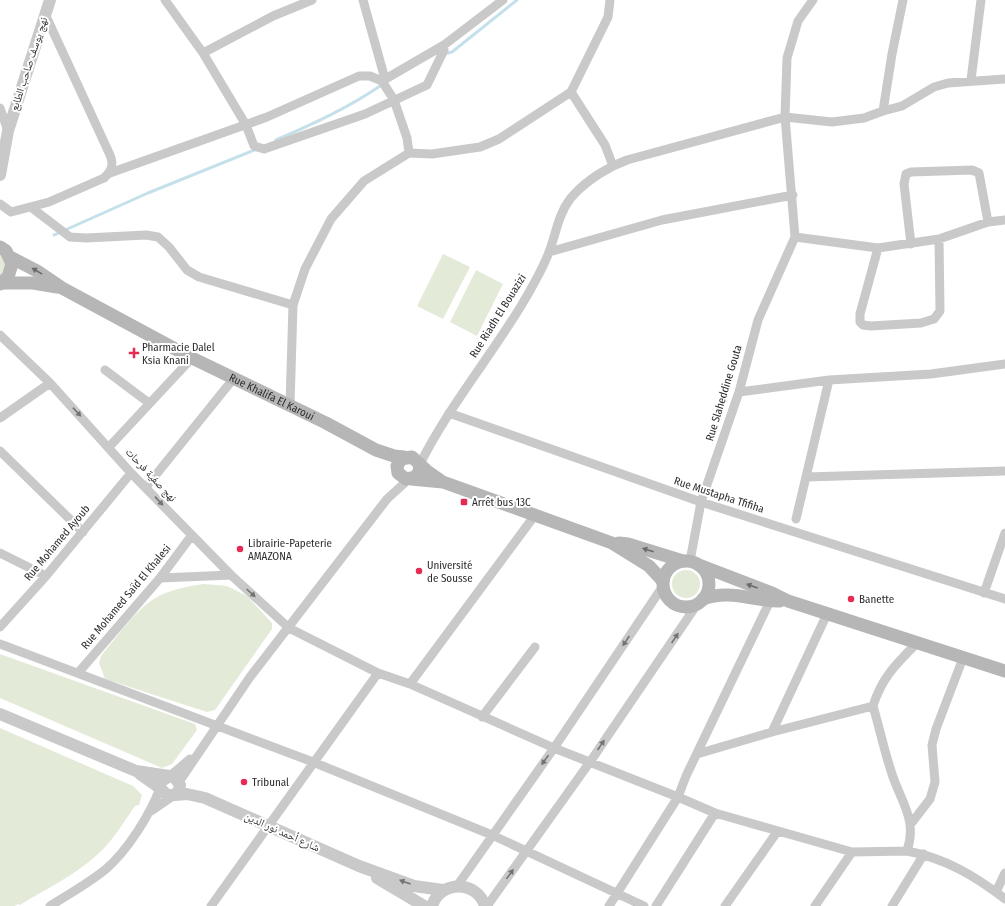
<svg xmlns="http://www.w3.org/2000/svg" width="1005" height="906" font-family="'Fira Sans Condensed','Noto Naskh Arabic',sans-serif">
	<style>
		.green { fill: #e4ead8 }
		.lines { fill: none; stroke-linecap: round; stroke-linejoin: round }
		.stream { stroke: #c4e0ea; stroke-width: 3 }
		.minor { stroke: #c9c9c9; stroke-width: 9 }
		.tertiary { stroke: #c9c9c9; stroke-width: 12 }
		.secondary { stroke: #b6b6b6; stroke-width: 13 }
		.oneway { fill: #6a6a6a }
		.oneway2 { fill: #737373 }
		.poi-dot { fill: #e52b52; stroke: #fff; stroke-width: 1.5 }
		.labels { text-anchor: middle; dominant-baseline: central; stroke-width: 4; stroke-linejoin: round; paint-order: stroke }
		.street-label { font-size: 11px; fill: #2c2c2c; stroke: #fff }
		.poi-label { font-size: 11px; fill: #2c2c2c; stroke: #fff; text-anchor: start }
	</style>
	<rect width="100%" height="100%" fill="#fff"/>
	<path class="green" d="M0,254L7,263L0,279Z
		M443,254L470,267L443,319L417,306Z
		M476,270L503,284L477,336L450,322Z
		M672 584a14 14 0 1 1 28 0a14 14 0 1 1-28 0Z
		M204,584L227,586L247,596L272,623V629L215,710L207,712L105,679L99,663L101,656C117,637 137,607 159,596C173,589 189,586 204,584Z
		M0,654L195,724L197,730L172,764L162,768L0,698Z
		M0,728L133,786L142,795L139,805L135,806C123,823 113,841 97,855C75,875 46,889 20,905L18,904L15,906H0Z"/>
	<g class="lines">
		<path class="stream" d="M444,54L452,52L517,0
			M276,140C313,124 350,107 383,84
			M54,235L148,193L257,149"/>
		<path class="minor" d="M165,0L203,53L246,125L254,146L264,149L365,114L427,85L444,50V45
			M363,0L385,79
			M813,0L798,21L787,58L785,117L832,122L864,118L883,111L902,106L934,87L948,83L1005,79
			M203,53L273,16L312,0
			M971,80L981,0
			M0,108L8,131
			M883,111L892,54L903,0
			M409,153L407,138L394,100L382,81L444,45L503,0
			M613,166L627,160L785,117L795,237L878,248L939,239L988,222L1005,220
			M110,173L267,117L359,76H370L382,81
			M0,204L11,212L49,202L104,178C112,171 114,164 110,155L45,14
			M32,208L70,237L86,238L146,235L158,237L169,247L187,270L199,277L293,305
			M911,244L904,184L906,174L911,172L972,170L979,173L988,222
			M878,248L860,314V322L863,325L871,326L921,323L934,319L940,311L939,239
			M549,252L662,220L793,195
			M0,335L50,383L131,473L231,575L289,628L378,673
			M105,370L149,403
			M739,392L829,380L931,374L1005,364
			M290,405L293,305L305,269L331,219L364,181L409,153L432,154L480,147L499,139L571,92
			M449,413L701,502L1005,599
			M0,418L50,383
			M109,447L192,358
			M0,451L83,532
			M420,464C448,408 488,360 521,306C531,289 542,271 549,252C556,234 558,215 570,199C582,184 596,175 613,166L605,145L571,92L608,17L610,0
			M806,477L1005,471
			M146,487L234,378
			M796,519L829,380
			M0,553L46,576
			M690,561L701,502L739,392L758,320L795,237
			M160,578L231,575
			M984,593L1005,533
			M0,627L46,576L131,473
			M0,644L313,762L492,835L644,906
			M78,673L160,578L192,535
			M410,684L535,515
			M873,706C880,730 885,754 893,777C903,805 917,821 907,851C945,858 975,876 1005,899
			M482,717L535,647
			M772,732L827,614
			M697,754L772,732L873,706C882,677 897,663 917,643
			M170,776L190,759
			M179,782L250,677L387,499L409,479
			M151,811L173,796
			M910,825L930,799L935,782L932,745L936,729L963,658
			M457,886L554,748L663,586
			M996,892L1005,873
			M50,906C69,894 89,883 106,869C127,851 150,815 160,788
			M211,906L378,673L410,684L554,748L678,797L686,776L770,601
			M487,906L590,762L698,603
			M609,906L678,797L715,813L852,852L907,851
			M656,906L715,813
			M725,906L777,832
			M815,906L852,852
			M892,906L924,854"/>
		<path class="tertiary" d="M0,175L8,131L50,0
			M0,714L136,771L169,776
			M140,774L160,788L167,795H175L179,790L180,785L175,778L169,776L161,782L160,788
			M175,795L187,794L205,798L359,866L414,886L443,890
			M377,878L424,906
			M432,906C440,880 477,880 485,906"/>
		<g class="secondary">
			<path d="M0,247L6,251L12,264L8,277L0,284"/>
			<path id="s1" d="M10,257L37,271L62,288L192,358L326,423L376,450L394,456L404,457"/>
			<path d="M3,283H33L57,287"/>
			<path d="M420,464L419,472L415,477L406,479L398,473L397,466L401,459L412,457L427,471L440,480"/>
			<path d="M411,479L443,482L612,543L649,566L663,581"/>
			<path d="M619,543L628,544L683,561"/>
			<circle cx="686" cy="584" r="23"/>
			<path d="M699,565L772,593L788,601L1005,671"/>
			<path d="M703,599C729,589 754,601 780,601"/>
		</g>
	</g>
	<defs><path id="oneway-solid" d="M-6-.8H1V-3.2L6.5 0L1 3.2V.8H-6Z"/></defs>
	<g class="oneway">
		<use href="#oneway-solid" transform="translate(37 271) rotate(-149)"/>
		<use href="#oneway-solid" transform="translate(648 550) rotate(-163)"/>
		<use href="#oneway-solid" transform="translate(752 586) rotate(-160)"/>
	</g>
	<g class="oneway2">
		<use href="#oneway-solid" transform="translate(77 412) rotate(47)"/>
		<use href="#oneway-solid" transform="translate(159 501) rotate(47)"/>
		<use href="#oneway-solid" transform="translate(251 593) rotate(42)"/>
		<use href="#oneway-solid" transform="translate(675 638) rotate(-56)"/>
		<use href="#oneway-solid" transform="translate(626 641) rotate(124)"/>
		<use href="#oneway-solid" transform="translate(601 745) rotate(-56)"/>
		<use href="#oneway-solid" transform="translate(545 760) rotate(126)"/>
		<use href="#oneway-solid" transform="translate(510 874) rotate(-54)"/>
		<use href="#oneway-solid" transform="translate(405 882) rotate(-160)"/>
	</g>
	<g class="poi-dot">
		<path d="M132 347h4v4h4v4h-4v4h-4v-4h-4v-4h4z"/>
		<rect x="460" y="498" width="8" height="8" rx="2"/>
		<circle cx="240" cy="549" r="4"/>
		<circle cx="419" cy="571" r="4"/>
		<circle cx="851" cy="599" r="4"/>
		<circle cx="244" cy="782" r="4"/>
	</g>
	<g class="labels">
		<g class="street-label">
			<text transform="translate(29 64) rotate(-72)">نهج يوسف صاحب الطابع</text>
			<text transform="translate(498 316) rotate(-58)">Rue Riadh El Bouazizi</text>
			<text transform="translate(724 393) rotate(-73)">Rue Slaheddine Gouta</text>
			<text stroke="none"><textPath href="#s1" startOffset="297">Rue Khalifa El Karoui</textPath></text>
			<text transform="translate(151 475) rotate(47)">نهج صفية فرحات</text>
			<text transform="translate(719 495) rotate(18)">Rue Mustapha Tfifiha</text>
			<text transform="translate(57 543) rotate(-50)">Rue Mohamed Ayoub</text>
			<text transform="translate(126 597) rotate(-50)">Rue Mohamed Saïd El Khalesi</text>
			<text transform="translate(282 832) rotate(24)">شارع أحمد نور الدين</text>
		</g>
		<g class="poi-label">
			<text x="142" y="347">Pharmacie Dalel<tspan x="142" dy="13">Ksia Knani</tspan></text>
			<text x="472" y="502">Arrêt bus 13C</text>
			<text x="248" y="543">Librairie-Papeterie<tspan x="248" dy="13">AMAZONA</tspan></text>
			<text x="427" y="565">Université<tspan x="427" dy="13">de Sousse</tspan></text>
			<text x="859" y="599">Banette</text>
			<text x="252" y="782">Tribunal</text>
		</g>
	</g>
</svg>
